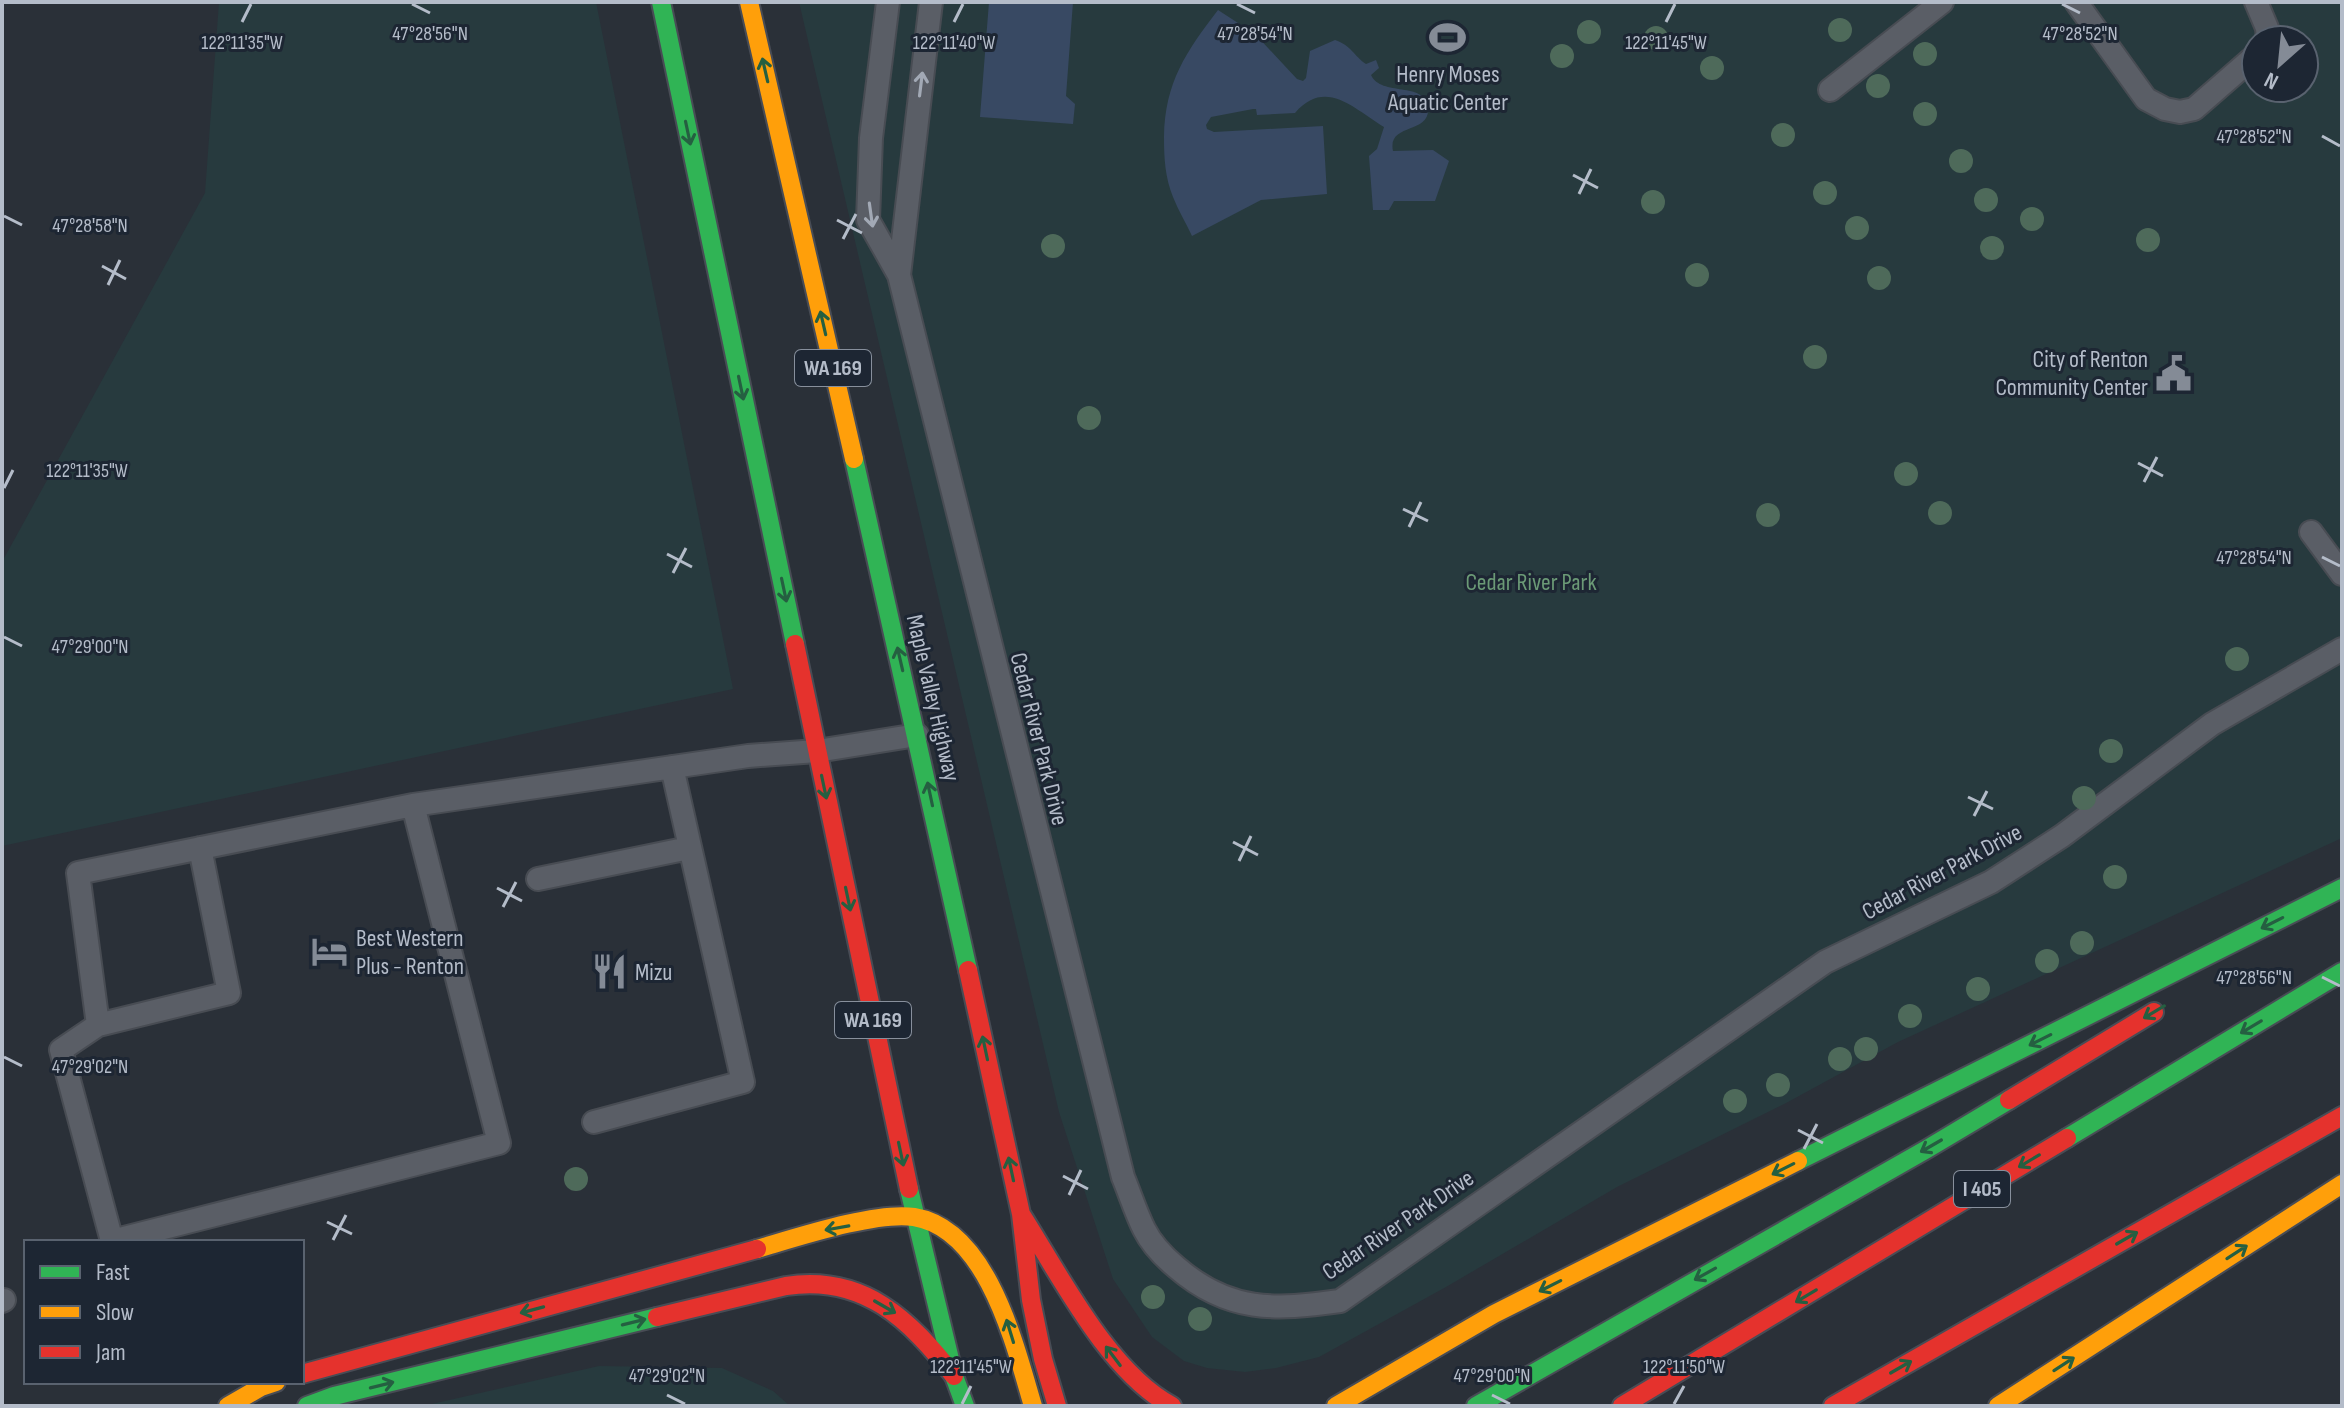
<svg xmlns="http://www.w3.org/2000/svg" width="2344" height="1408" font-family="'Sofia Sans Condensed',sans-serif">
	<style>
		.green { fill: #273a3e; fill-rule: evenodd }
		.water { fill: #384963 }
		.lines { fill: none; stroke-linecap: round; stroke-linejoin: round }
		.lane-casing { stroke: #484c53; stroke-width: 26 }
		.fast-casing { stroke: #484c55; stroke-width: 22 }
		.slow-casing { stroke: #484c55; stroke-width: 22 }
		.jam-casing { stroke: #484c55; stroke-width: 22 }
		.lane { stroke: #5a5e66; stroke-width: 22 }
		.fast { stroke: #30b455; stroke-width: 18 }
		.slow { stroke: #ff9f0a; stroke-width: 18 }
		.jam { stroke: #e5322d; stroke-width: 18 }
		.tree { fill: #4e6a5a }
		.oneway { stroke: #255f41 }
		.oneway2 { stroke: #a2a9b5 }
		.ticks { fill: none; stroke: #b4bcc9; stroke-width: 3 }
		.labels { text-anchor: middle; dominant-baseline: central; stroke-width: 6; stroke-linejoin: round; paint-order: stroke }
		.shield { fill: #1d2633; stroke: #878f9c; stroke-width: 2 }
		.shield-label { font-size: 22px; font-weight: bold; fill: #b4bcc9 }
		.poi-label { font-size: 24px; fill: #b4bcc9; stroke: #1d2633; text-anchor: start }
		.park-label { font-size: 24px; fill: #6b9a76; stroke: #1d2633 }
		.street-label { font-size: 24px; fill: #b4bcc9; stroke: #1d2633 }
		.ticks-label { font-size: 20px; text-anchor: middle; fill: #b4bcc9; stroke: #1d2633; stroke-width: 6; stroke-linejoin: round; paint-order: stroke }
	</style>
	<rect width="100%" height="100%" fill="#2a3038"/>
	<path class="green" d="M219,2H596L733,689L2,846V562L205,193Z
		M799,2H2342V838L1898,1042L1788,1102L1617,1187L1446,1287L1319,1357L1276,1368L1245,1372L1207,1368L1184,1361L1152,1337L1113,1279L1059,1112ZM2256,40H2304V88H2256Z
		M599,1366L722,1368L773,1391L790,1406H423Z"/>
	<path class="water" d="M989,2H1073L1066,96L1075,104L1073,124L980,117Z
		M1218,10L1255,34L1297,79L1303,81L1306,78L1310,51L1335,40C1351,45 1354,56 1366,64L1376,60L1379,68L1371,75C1381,97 1425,81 1428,107C1431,135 1387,122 1393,151L1433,150L1449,161L1435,201H1394L1389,210H1373L1369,156L1377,149L1384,127C1355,110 1326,77 1295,113L1257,115L1256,109H1253L1211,117L1206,125L1207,129L1214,132L1323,126L1327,194L1261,200L1192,236C1186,223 1178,210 1173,197C1165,177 1164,158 1164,137C1165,82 1186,52 1218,10Z"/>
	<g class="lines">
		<defs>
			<path id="lane" d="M888,2L871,138L868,220L899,275L931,2
				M2076,2L2146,99L2165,109L2180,112L2194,109L2256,55
				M2256,2L2267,28L2268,40
				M1830,90L1942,2
				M899,275L1123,1177C1130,1194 1136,1213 1144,1229C1151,1243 1164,1257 1176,1267C1229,1313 1275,1310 1340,1301L1825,962L1991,882L2062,836L2212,724L2342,649
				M2311,532L2342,574
				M413,805L499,1143L112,1241L61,1050L98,1025L78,873L413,805L748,756L817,751L917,735
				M538,879L689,848
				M98,1025L229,993L200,848
				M594,1122L743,1082L672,767
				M2,1301L4,1300"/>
			<path id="fast" d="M661,2L795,644
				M854,459L968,970
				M2067,1138L2342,972
				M1798,1161L2342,888
				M909,1189L954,1376L965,1406
				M307,1406L334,1396L657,1317
				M1476,1406L1927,1149L2009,1100"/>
			<path id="slow" d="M749,2L854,459
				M757,1249C795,1238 876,1211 914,1217C988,1229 1015,1346 1033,1406
				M228,1406L261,1387L276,1382
				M1336,1406L1494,1314L1798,1161
				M1998,1406L2342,1184"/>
			<path id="jam" d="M795,644L909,1189
				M968,970L1021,1214L1031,1300L1043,1359L1057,1406
				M2009,1100L2154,1012
				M1021,1214C1060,1275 1108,1372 1172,1406
				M657,1317L786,1286C864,1274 910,1320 954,1376
				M302,1374L757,1249
				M1622,1406L2067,1138
				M1833,1406L2342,1116"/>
		</defs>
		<use href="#lane" class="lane-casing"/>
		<use href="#fast" class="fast-casing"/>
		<use href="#slow" class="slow-casing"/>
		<use href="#jam" class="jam-casing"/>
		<use href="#lane" class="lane"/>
		<use href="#fast" class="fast"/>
		<use href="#slow" class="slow"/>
		<use href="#jam" class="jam"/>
	</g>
	<g class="tree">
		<circle cx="1840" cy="30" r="12"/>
		<circle cx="1589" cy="32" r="12"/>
		<circle cx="1656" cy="38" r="12"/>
		<circle cx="1925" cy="54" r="12"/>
		<circle cx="1562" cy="56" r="12"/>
		<circle cx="1712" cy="68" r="12"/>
		<circle cx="1878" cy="86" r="12"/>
		<circle cx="1925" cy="114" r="12"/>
		<circle cx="1783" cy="135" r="12"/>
		<circle cx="1961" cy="161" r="12"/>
		<circle cx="1825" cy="193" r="12"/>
		<circle cx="1986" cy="200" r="12"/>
		<circle cx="1653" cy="202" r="12"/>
		<circle cx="2032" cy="219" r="12"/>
		<circle cx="1857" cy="228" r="12"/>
		<circle cx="2148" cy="240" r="12"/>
		<circle cx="1053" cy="246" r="12"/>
		<circle cx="1992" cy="248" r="12"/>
		<circle cx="1697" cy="275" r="12"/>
		<circle cx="1879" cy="278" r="12"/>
		<circle cx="1815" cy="357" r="12"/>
		<circle cx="1089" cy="418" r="12"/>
		<circle cx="1906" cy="474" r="12"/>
		<circle cx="1940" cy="513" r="12"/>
		<circle cx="1768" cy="515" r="12"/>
		<circle cx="2237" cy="659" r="12"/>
		<circle cx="2111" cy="751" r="12"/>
		<circle cx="2084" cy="798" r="12"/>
		<circle cx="2115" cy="877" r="12"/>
		<circle cx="2082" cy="943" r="12"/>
		<circle cx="2047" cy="961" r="12"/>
		<circle cx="1978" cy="989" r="12"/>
		<circle cx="1910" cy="1016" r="12"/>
		<circle cx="1866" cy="1049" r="12"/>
		<circle cx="1840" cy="1059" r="12"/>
		<circle cx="1778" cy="1085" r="12"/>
		<circle cx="1735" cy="1101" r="12"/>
		<circle cx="576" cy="1179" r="12"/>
		<circle cx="1153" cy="1297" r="12"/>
		<circle cx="1200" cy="1319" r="12"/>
	</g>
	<defs><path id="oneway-shaft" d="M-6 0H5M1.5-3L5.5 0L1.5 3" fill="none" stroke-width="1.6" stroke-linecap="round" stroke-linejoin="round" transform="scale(2)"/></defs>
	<g class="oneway">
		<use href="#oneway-shaft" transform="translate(765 70) rotate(-103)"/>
		<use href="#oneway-shaft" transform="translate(688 133) rotate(78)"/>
		<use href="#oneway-shaft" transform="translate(823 323) rotate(-103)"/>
		<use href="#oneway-shaft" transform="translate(741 388) rotate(78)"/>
		<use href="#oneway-shaft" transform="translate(784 590) rotate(78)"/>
		<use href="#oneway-shaft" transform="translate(900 659) rotate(-103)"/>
		<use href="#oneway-shaft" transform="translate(824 787) rotate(78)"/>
		<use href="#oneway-shaft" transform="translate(930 794) rotate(-102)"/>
		<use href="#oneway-shaft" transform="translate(848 899) rotate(78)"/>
		<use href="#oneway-shaft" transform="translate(2272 923) rotate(153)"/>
		<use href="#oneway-shaft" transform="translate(2154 1012) rotate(149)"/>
		<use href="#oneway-shaft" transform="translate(2251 1027) rotate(149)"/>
		<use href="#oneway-shaft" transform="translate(2040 1040) rotate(153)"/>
		<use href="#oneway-shaft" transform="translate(985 1048) rotate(-102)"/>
		<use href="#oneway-shaft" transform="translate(1931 1146) rotate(150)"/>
		<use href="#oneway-shaft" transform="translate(901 1154) rotate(78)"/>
		<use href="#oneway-shaft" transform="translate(2029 1161) rotate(149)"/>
		<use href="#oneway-shaft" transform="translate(1011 1169) rotate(-102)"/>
		<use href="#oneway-shaft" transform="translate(1783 1169) rotate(153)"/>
		<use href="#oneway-shaft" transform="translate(837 1228) rotate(170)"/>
		<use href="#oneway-shaft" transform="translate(2127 1238) rotate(-30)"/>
		<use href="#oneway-shaft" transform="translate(2237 1252) rotate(-33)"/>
		<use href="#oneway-shaft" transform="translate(1705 1274) rotate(151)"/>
		<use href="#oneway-shaft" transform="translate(1550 1286) rotate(153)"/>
		<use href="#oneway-shaft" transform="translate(1806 1296) rotate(149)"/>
		<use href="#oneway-shaft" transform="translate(885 1307) rotate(30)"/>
		<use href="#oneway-shaft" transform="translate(532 1310) rotate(165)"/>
		<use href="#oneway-shaft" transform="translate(634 1322) rotate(-14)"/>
		<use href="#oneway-shaft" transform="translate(1010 1331) rotate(-107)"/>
		<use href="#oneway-shaft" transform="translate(1113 1356) rotate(-127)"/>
		<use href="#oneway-shaft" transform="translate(2064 1364) rotate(-33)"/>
		<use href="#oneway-shaft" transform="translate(1901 1367) rotate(-30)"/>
		<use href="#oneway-shaft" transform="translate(382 1385) rotate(-14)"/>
	</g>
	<g class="oneway2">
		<use href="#oneway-shaft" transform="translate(921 84) rotate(-83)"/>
		<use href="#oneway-shaft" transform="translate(871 215) rotate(82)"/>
	</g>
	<path class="ticks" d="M412,4L430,13M1237,4L1255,13M2062,4L2080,13M242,22L251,4M954,22L963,4M1666,22L1675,4M2322,136L2340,146M1573,175L1598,188M1579,194L1591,169M4,216L22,225M837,220L862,233M843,239L856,214M102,266L126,279M108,285L120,260M2138,463L2163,476M2144,482L2157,457M4,488L13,470M1403,509L1428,521M1409,527L1421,502M667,554L692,567M2322,557L2340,566M673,573L686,548M4,637L22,646M1968,797L1993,809M1974,816L1987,791M1233,842L1258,855M1239,861L1251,836M497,888L522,901M503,907L516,882M2322,977L2340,986M4,1057L22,1066M1798,1130L1823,1143M1804,1149L1817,1124M1063,1176L1088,1189M1069,1195L1081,1170M327,1222L352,1234M333,1240L346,1215M667,1395L685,1404M1492,1395L1510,1404M962,1404L971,1386M1674,1404L1684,1386"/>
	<defs>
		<symbol id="stadium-bare" viewBox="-9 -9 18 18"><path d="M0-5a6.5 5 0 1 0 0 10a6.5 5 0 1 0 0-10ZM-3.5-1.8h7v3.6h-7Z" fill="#848b96" stroke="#1d2633" stroke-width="2.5" paint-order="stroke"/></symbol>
		<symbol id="civic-bare" viewBox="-9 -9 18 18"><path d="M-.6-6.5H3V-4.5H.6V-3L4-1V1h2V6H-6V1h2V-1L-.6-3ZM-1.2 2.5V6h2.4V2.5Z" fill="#848b96" stroke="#1d2633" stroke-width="2.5" paint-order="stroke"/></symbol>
		<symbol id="hotel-bare" viewBox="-9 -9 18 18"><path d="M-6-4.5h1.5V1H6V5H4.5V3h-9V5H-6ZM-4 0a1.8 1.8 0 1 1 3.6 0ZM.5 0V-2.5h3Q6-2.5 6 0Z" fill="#848b96" stroke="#1d2633" stroke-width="2.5" paint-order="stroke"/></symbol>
		<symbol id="restaurant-bare" viewBox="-9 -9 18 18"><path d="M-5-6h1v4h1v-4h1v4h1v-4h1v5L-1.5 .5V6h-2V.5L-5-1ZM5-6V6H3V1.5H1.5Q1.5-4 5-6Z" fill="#848b96" stroke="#1d2633" stroke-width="2.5" paint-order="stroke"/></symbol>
	</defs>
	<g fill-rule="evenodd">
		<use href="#stadium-bare" x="1422" y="12" width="51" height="51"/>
		<use href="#civic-bare" x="2148" y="348" width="51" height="51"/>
		<use href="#hotel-bare" x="304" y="926" width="51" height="51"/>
		<use href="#restaurant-bare" x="584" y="946" width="51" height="51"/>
	</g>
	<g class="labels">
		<g class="shield">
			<rect x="795" y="350" width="76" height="36" rx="6"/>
			<rect x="835" y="1002" width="76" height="36" rx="6"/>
			<rect x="1954" y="1171" width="56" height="36" rx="6"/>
		</g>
		<g class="shield-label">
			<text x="833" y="368">WA 169</text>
			<text x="873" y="1020">WA 169</text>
			<text x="1982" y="1189">I 405</text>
		</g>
		<g class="poi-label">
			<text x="1448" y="74" text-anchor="middle">Henry Moses<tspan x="1448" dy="28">Aquatic Center</tspan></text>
			<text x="2148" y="359" text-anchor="end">City of Renton<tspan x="2148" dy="28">Community Center</tspan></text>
			<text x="356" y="938">Best Western<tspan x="356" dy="28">Plus - Renton</tspan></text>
			<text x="635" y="972">Mizu</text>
		</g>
		<g class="park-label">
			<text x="1531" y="582">Cedar River Park</text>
		</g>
		<g class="street-label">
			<text transform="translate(933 698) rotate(77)">Maple Valley Highway</text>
			<text transform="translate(1039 739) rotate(76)">Cedar River Park Drive</text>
			<text transform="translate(1942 872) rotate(-28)">Cedar River Park Drive</text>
			<text transform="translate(1398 1225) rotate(-34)">Cedar River Park Drive</text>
		</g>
	</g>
	<g class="ticks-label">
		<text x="430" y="40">47°28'56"N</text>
		<text x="1255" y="40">47°28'54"N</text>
		<text x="2080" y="40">47°28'52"N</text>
		<text x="242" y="49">122°11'35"W</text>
		<text x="954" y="49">122°11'40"W</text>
		<text x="1666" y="49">122°11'45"W</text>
		<text x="2254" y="143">47°28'52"N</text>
		<text x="90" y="232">47°28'58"N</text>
		<text x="87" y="477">122°11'35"W</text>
		<text x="2254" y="564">47°28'54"N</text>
		<text x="90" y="653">47°29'00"N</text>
		<text x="2254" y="984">47°28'56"N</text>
		<text x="90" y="1073">47°29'02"N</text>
		<text x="971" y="1373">122°11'45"W</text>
		<text x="1684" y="1373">122°11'50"W</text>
		<text x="667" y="1382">47°29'02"N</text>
		<text x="1492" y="1382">47°29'00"N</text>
	</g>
	<rect width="2344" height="1408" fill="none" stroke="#b4bcc9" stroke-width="8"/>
	<rect x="24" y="1240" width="280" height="144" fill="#1d2633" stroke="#59626f" stroke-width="2"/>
	<rect x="40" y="1266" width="40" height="12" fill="#30b455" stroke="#59626f" stroke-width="2"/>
	<text x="96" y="1280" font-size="24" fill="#b4bcc9">Fast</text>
	<rect x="40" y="1306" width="40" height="12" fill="#ff9f0a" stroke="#59626f" stroke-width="2"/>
	<text x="96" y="1320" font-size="24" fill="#b4bcc9">Slow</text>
	<rect x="40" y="1346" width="40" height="12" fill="#e5322d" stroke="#59626f" stroke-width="2"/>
	<text x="96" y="1360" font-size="24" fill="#b4bcc9">Jam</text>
	<g transform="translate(2280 64) rotate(207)"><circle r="38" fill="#1d2633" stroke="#59626f" stroke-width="2"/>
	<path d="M0-6L14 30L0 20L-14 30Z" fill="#848b96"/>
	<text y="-12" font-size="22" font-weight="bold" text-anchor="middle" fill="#b4bcc9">N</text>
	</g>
</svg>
